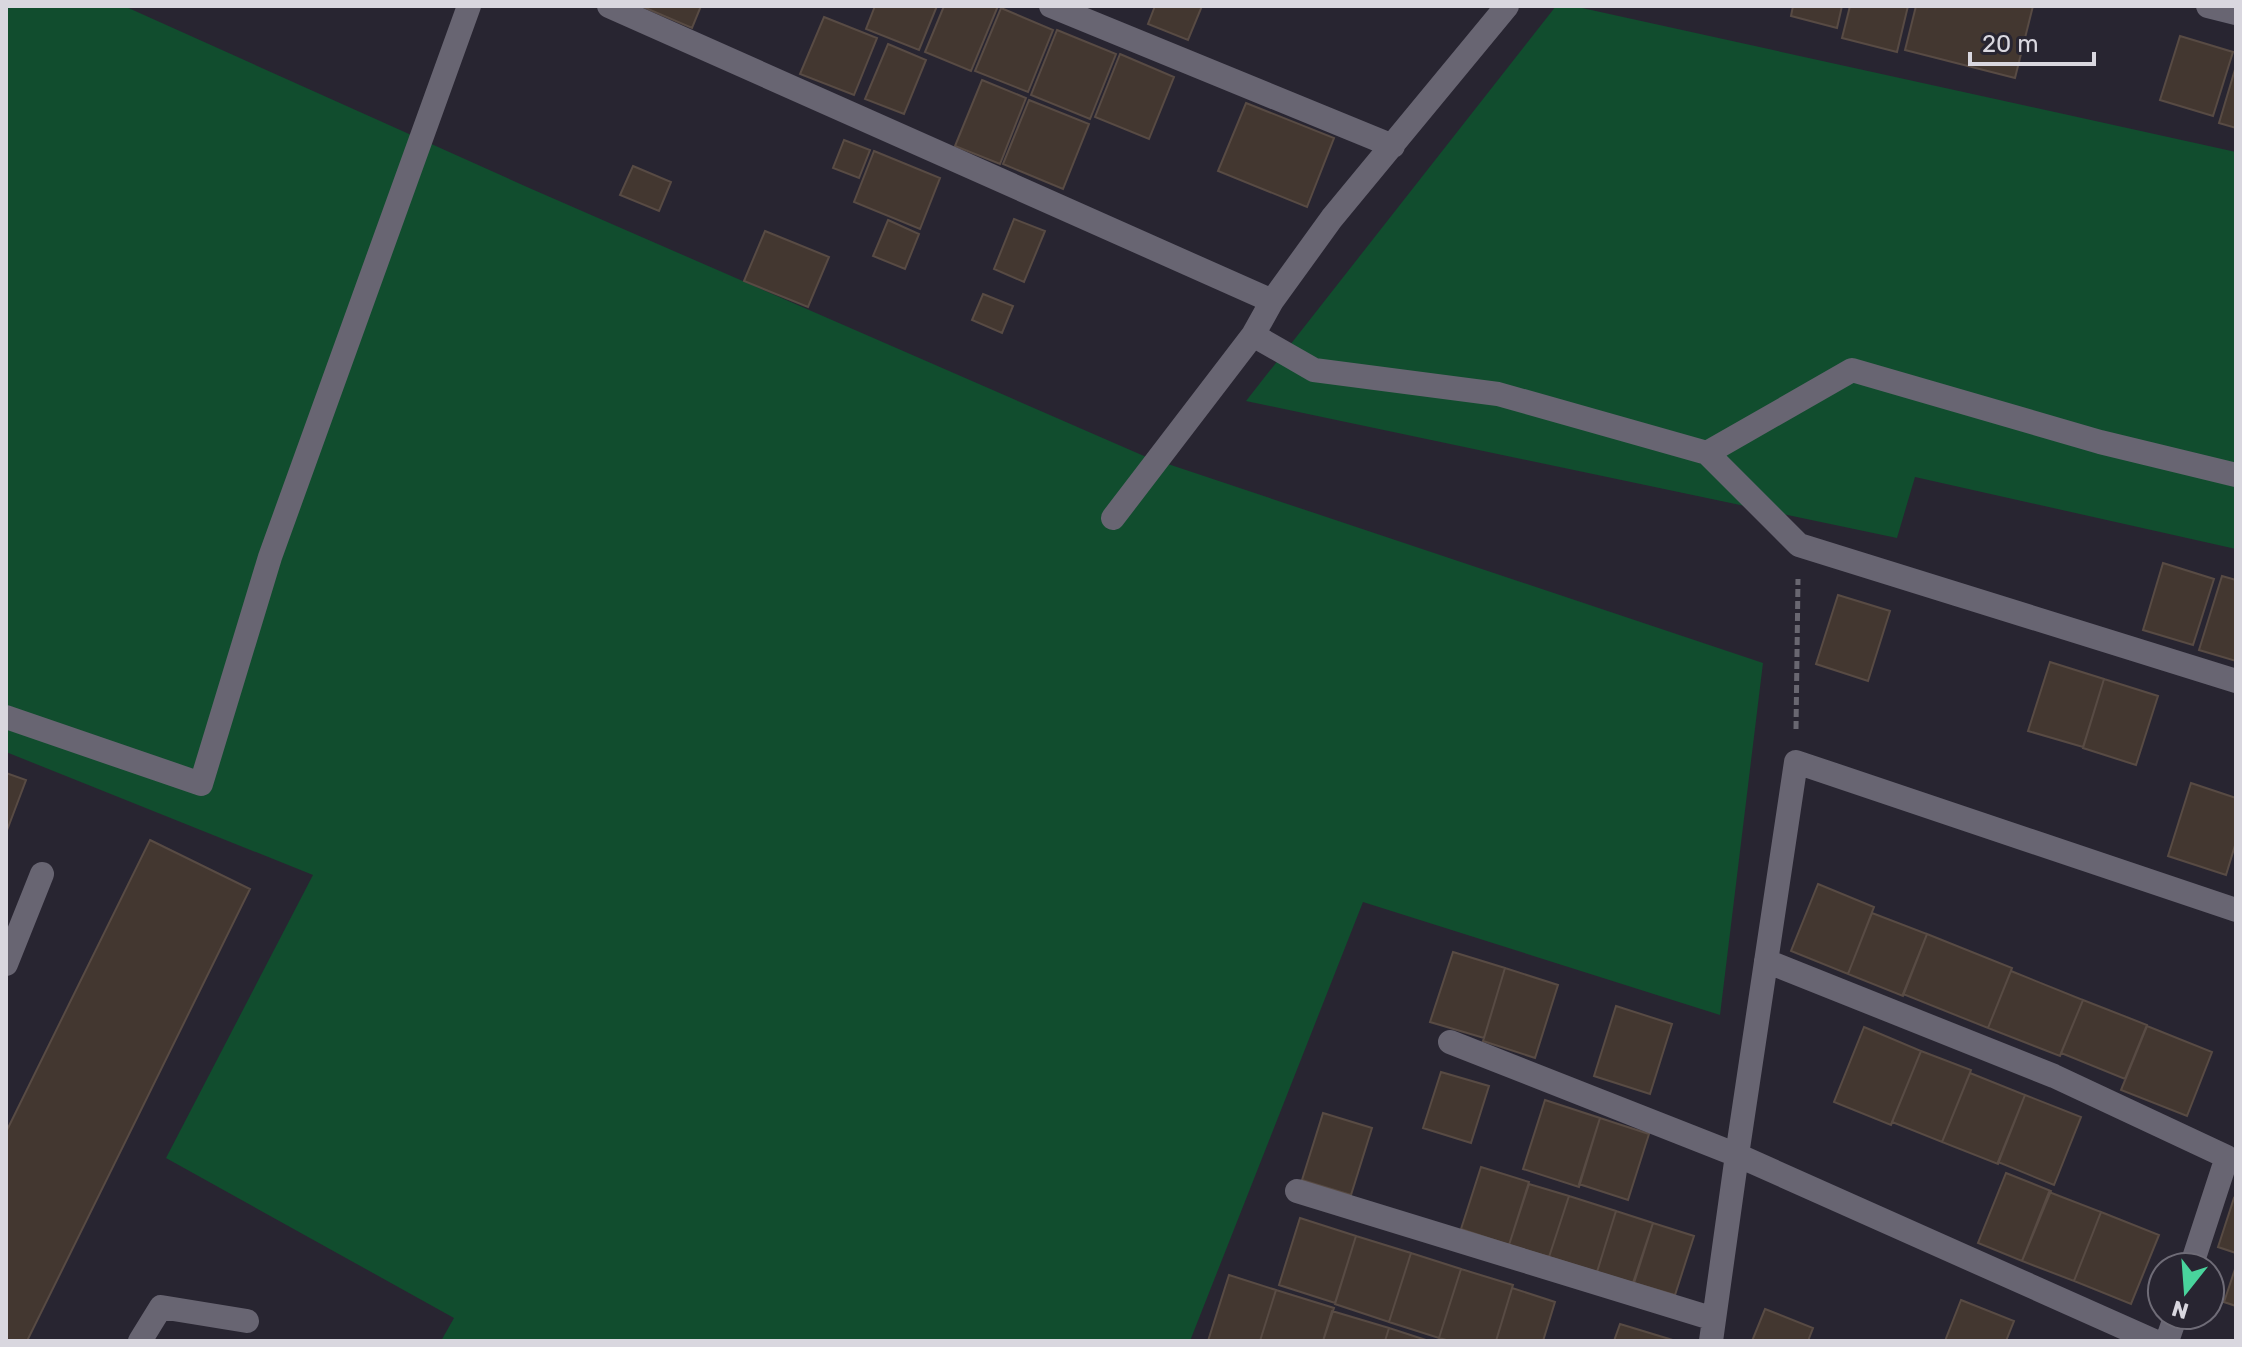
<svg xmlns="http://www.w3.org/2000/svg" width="2242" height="1347" font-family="Rubik,sans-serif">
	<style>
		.green { fill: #114d2e }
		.building { fill: #433730; stroke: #584b44; stroke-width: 2 }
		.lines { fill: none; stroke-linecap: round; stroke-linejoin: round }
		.path { stroke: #696771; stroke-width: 5; stroke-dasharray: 8 4; stroke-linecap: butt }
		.minor { stroke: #686572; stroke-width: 24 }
	</style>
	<rect width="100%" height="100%" fill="#282531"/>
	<path class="green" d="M6,6H124L527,187L1144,456L1763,663L1720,1015L1363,902L1190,1341H441L454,1318L166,1158L313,875L6,752Z
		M1556,6H1573L2236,152V549L1915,477L1897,538L1246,401Z"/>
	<path class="building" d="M641,6H701L692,28Z
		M875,6H937L919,50L866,29Z
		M944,6H998L971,71L925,52Z
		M1155,6H1202L1188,40L1148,24Z
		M1793,6H1842L1837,28L1791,16Z
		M1850,6H1908L1897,52L1842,38Z
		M1916,6H2033L2015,78L1905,50Z
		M1001,8L1053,30L1028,92L975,71Z
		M824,17L877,38L854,95L800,74Z
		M1057,30L1116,54L1090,119L1031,95Z
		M2180,36L2233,52L2213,116L2160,100Z
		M888,44L926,60L904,114L865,99Z
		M1120,54L1174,77L1149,139L1095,117Z
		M2236,66V128L2219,123Z
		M982,80L1026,98L1000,164L955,146Z
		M1029,100L1089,124L1063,189L1003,164Z
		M1246,103L1334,138L1307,207L1218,171Z
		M844,140L870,150L859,178L833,168Z
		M874,151L940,178L920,229L854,202Z
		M633,166L671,182L659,211L620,195Z
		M1014,219L1045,231L1024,282L994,269Z
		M888,220L919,234L905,269L873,256Z
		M765,231L829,257L808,307L744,281Z
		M983,294L1013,306L1002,333L972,320Z
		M2163,563L2214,579L2193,645L2143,630Z
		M2222,576L2236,580V661L2199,650Z
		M1838,595L1890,611L1868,681L1816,664Z
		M2050,662L2104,679L2083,747L2028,731Z
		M2104,679L2158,696L2136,765L2083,748Z
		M6,773L26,780L6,833Z
		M2191,783L2236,798V842L2226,875L2168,856Z
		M150,840L250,889L27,1341H6V1132Z
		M1818,884L1874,907L1848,974L1791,951Z
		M1872,913L1927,934L1903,996L1848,974Z
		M1927,934L2012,968L1988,1028L1903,994Z
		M1453,952L1505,968L1484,1038L1430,1022Z
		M1505,968L1558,985L1535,1058L1483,1041Z
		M2011,971L2083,1000L2060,1056L1988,1028Z
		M2083,1000L2147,1025L2125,1079L2061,1053Z
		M1616,1006L1672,1024L1650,1094L1594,1076Z
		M2147,1026L2212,1052L2187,1116L2121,1090Z
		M1864,1027L1921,1051L1891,1125L1834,1102Z
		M1921,1051L1971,1070L1942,1142L1892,1122Z
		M1441,1072L1489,1086L1471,1143L1423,1128Z
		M1970,1073L2025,1095L1998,1164L1942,1142Z
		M2025,1095L2081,1117L2054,1185L1998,1162Z
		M1545,1100L1600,1118L1579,1187L1523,1169Z
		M1323,1113L1372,1128L1351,1195L1302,1180Z
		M1600,1118L1649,1134L1628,1200L1579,1184Z
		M1481,1167L1529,1182L1509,1245L1461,1229Z
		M2006,1173L2051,1191L2022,1261L1978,1243Z
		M1529,1184L1569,1196L1549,1257L1509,1245Z
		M2049,1192L2101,1212L2074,1281L2022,1261Z
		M1569,1196L1616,1211L1597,1272L1549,1257Z
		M2234,1198L2236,1199V1253L2218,1247Z
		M1616,1211L1653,1223L1633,1283L1597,1272Z
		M2101,1212L2159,1235L2131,1304L2074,1281Z
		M1300,1218L1356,1236L1335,1303L1279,1285Z
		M1653,1223L1694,1236L1675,1295L1634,1283Z
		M1356,1236L1411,1253L1389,1322L1335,1304Z
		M1411,1253L1461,1269L1439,1338L1389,1322Z
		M2236,1266V1306L2224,1302Z
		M1461,1269L1513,1285L1496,1341H1450L1439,1338Z
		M1229,1275L1276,1290L1260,1341H1208Z
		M1512,1288L1555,1302L1543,1341H1496Z
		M1276,1290L1334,1308L1323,1341H1260Z
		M1961,1300L2014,1321L2006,1341H1945Z
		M1765,1309L1813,1328L1808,1341H1752Z
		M1332,1311L1389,1328L1385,1341H1323Z
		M1620,1324L1676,1341H1614Z
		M1389,1328L1429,1341H1385Z"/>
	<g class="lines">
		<path class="path" d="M1796,729L1798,579"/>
		<path class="minor" d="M609,6L1272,301
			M1051,6L1393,146
			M2208,6L2236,13
			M1253,335L1314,370L1498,394L1707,453L1799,545L2236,681
			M1707,453L1852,370L2100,442L2236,475
			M1113,518L1253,335L1272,301L1332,218L1507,6
			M6,717L201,784L270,557L469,6
			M1766,961L2054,1076L2227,1157L2191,1267
			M6,964L42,874
			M1450,1042L1737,1155L1711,1341
			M1297,1191L1714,1319
			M140,1341L161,1307L247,1321
			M2154,1341L1737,1155L1796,762L2236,910
			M2167,1341L2176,1315"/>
	</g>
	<rect width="2242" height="1347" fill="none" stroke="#d9d7df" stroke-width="16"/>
	<g transform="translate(2186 1291) rotate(197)"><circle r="38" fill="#282531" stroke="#6f6c77" stroke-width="2"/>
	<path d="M0-6L14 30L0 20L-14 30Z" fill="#49d49c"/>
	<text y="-12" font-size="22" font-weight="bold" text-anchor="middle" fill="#d9d7df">N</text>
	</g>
	<path d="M1970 52v12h124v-12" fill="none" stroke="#d9d7df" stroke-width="4"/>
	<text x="1982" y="52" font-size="24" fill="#d9d7df" stroke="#282531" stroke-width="6" paint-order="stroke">20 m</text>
</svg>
